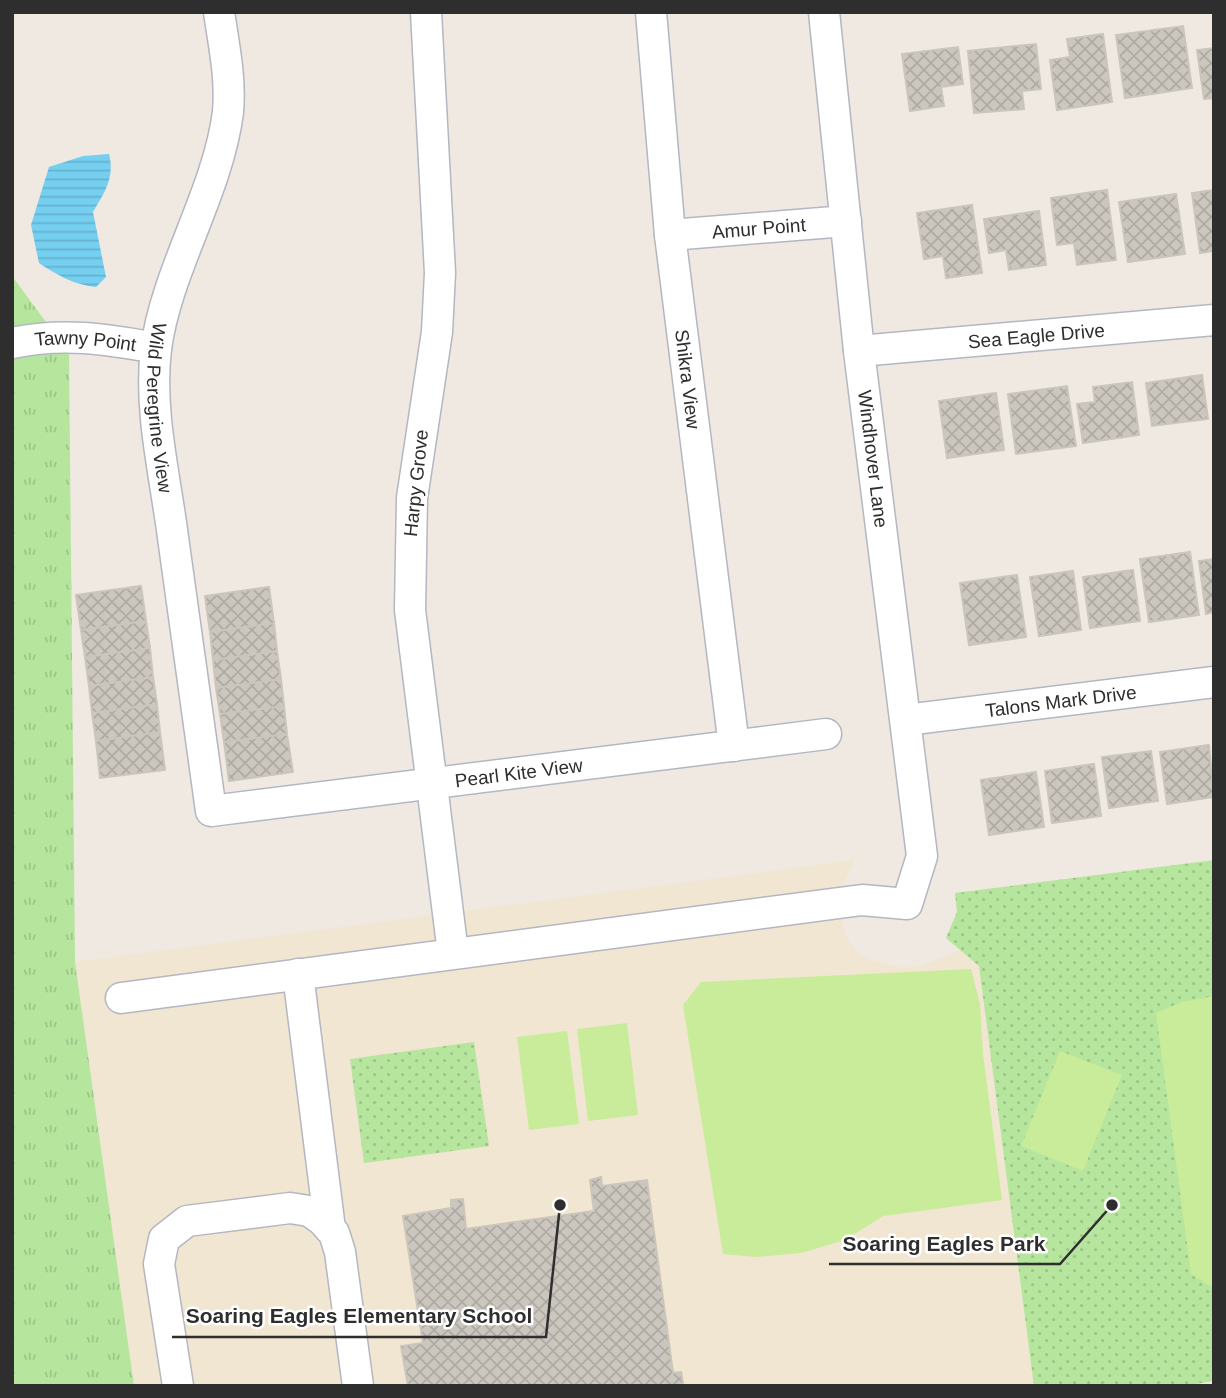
<svg xmlns="http://www.w3.org/2000/svg" width="1226" height="1398" font-family="Arial,sans-serif">
	<style>
		.education { fill: #f0e6d1 }
		.grass { fill: url(#grass-tufts) }
		.park { fill: url(#park-dots) }
		.pitch { fill: #c9ec9a }
		.water { fill: url(#water-rules) }
		.building { fill: url(#building-cross-hatch); stroke: #cbc5ba; stroke-width: 2 }
		.lines { fill: none; stroke-linecap: round; stroke-linejoin: round }
		.minor-casing { stroke: #b4b7c1; stroke-width: 33 }
		.minor { stroke: #fff; stroke-width: 30 }
		.labels { text-anchor: middle; dominant-baseline: central; stroke-width: 5; stroke-linejoin: round; paint-order: stroke }
		.street-label { font-size: 19px; fill: #2e2e2e; stroke: #fff }
		.leader { fill: none; stroke: #2e2e2e; stroke-width: 2.5 }
		.callout-dot { fill: #2e2e2e; stroke: #fff; stroke-width: 2.5 }
		.callout-label { font-size: 21px; text-anchor: middle; font-weight: bold; fill: #2e2e2e; stroke: #fff; stroke-width: 5; stroke-linejoin: round; paint-order: stroke }
	</style>
	<defs>
		<pattern id="grass-tufts" width="24" height="20" patternUnits="userSpaceOnUse" patternTransform="scale(1.75)"><rect width="24" height="20" fill="#b6e59e"/><path d="M3 7l-1-3M5 7V3M7 7l1-3M15 17l-1-3M17 17v-4M19 17l1-3" fill="none" stroke="#9dc588"/></pattern>
		<pattern id="park-dots" width="8" height="8" patternUnits="userSpaceOnUse" patternTransform="scale(1.75)"><rect width="8" height="8" fill="#b6e59e"/><path d="M2 2h.1M6 6h.1" fill="none" stroke="#9dc588" stroke-width="1.8" stroke-linecap="round"/></pattern>
		<pattern id="water-rules" width="6" height="5" patternUnits="userSpaceOnUse" patternTransform="scale(1.75)"><rect width="6" height="5" fill="#75cff0"/><path d="M0 2.5h6" fill="none" stroke="#66b2ce"/></pattern>
		<pattern id="building-cross-hatch" width="8" height="8" patternUnits="userSpaceOnUse" patternTransform="scale(1.75)"><rect width="8" height="8" fill="#cbc7bf"/><path d="M0 0l8 8M0 8l8-8" fill="none" stroke="#afaba4"/></pattern>
	</defs>
	<rect width="100%" height="100%" fill="#efe9e1"/>
	<path class="education" d="M855,860L838,895L845,934L856,951L868,959L903,968L920,966L961,950L979,966L1034,1386H134L75,962Z"/>
	<path class="grass" d="M12,276L69,353L75,962L134,1386H12Z"/>
	<path class="park" d="M1214,860V1381L1183,1386H1034L979,966L946,938L957,912L955,893Z
		M474,1042L489,1146L364,1163L350,1059Z"/>
	<path class="pitch" d="M971,969L980,1004L983,1054L1002,1200L883,1216L845,1240L801,1253L756,1257L723,1254L683,1005L701,982Z
		M1214,996V1286H1210L1191,1274L1156,1013L1182,1002Z
		M627,1023L638,1115L588,1121L577,1029Z
		M567,1031L579,1124L529,1130L517,1037Z
		M1060,1051L1122,1075L1083,1171L1021,1146Z"/>
	<path class="water" d="M109,154C115,177 105,192 93,212L106,277L96,287C74,285 57,275 39,263L31,225L49,167L83,156Z"/>
	<path class="building" d="M1183,26L1192,88L1125,98L1116,35Z
		M1103,34L1112,102L1057,110L1050,60L1070,57L1067,39Z
		M1036,44L1041,89L1022,91L1024,109L974,113L968,51Z
		M958,47L963,84L941,87L944,106L910,111L902,54Z
		M1214,48V98L1204,99L1197,50Z
		M1107,190L1116,260L1077,265L1074,243L1057,245L1051,198Z
		M1214,190V251L1200,253L1192,193Z
		M1176,194L1185,254L1128,262L1119,202Z
		M972,205L982,273L946,278L943,256L924,259L917,213Z
		M1039,211L1046,265L1009,270L1006,250L989,253L984,219Z
		M1202,375L1208,419L1152,426L1146,383Z
		M1132,382L1139,435L1083,443L1077,404L1095,402L1093,387Z
		M1067,386L1076,446L1016,454L1008,394Z
		M996,393L1004,450L947,458L939,401Z
		M1190,552L1199,615L1149,622L1140,559Z
		M1214,559V612L1206,614L1199,561Z
		M1133,570L1140,621L1090,628L1083,577Z
		M1073,571L1081,630L1039,636L1030,577Z
		M1017,575L1026,637L969,645L960,583Z
		M141,586L146,621L81,630L76,595Z
		M269,587L274,623L210,632L205,596Z
		M146,621L150,648L85,657L81,630Z
		M274,623L277,651L213,660L210,632Z
		M150,648L153,677L89,686L85,657Z
		M277,651L281,679L216,688L213,660Z
		M153,677L157,704L92,713L89,686Z
		M281,679L284,706L220,714L216,688Z
		M157,704L160,732L96,741L92,713Z
		M284,706L287,734L224,742L220,714Z
		M160,732L165,770L100,778L96,741Z
		M287,734L293,772L229,781L224,742Z
		M1209,745L1214,797L1167,804L1160,752Z
		M1151,751L1158,801L1109,808L1102,757Z
		M1094,764L1101,816L1052,823L1045,771Z
		M1036,772L1044,827L989,835L981,780Z
		M601,1177L602,1186L647,1180L673,1373L681,1372L683,1383L676,1386H408L401,1346L423,1343L403,1216L451,1208V1200L463,1199L466,1229L594,1211L590,1180Z"/>
	<g class="lines">
		<defs>
			<g id="minor">
				<path id="s1" d="M219,12C224,46 231,78 228,112C218,192 166,271 156,349C149,406 163,467 171,523C184,619 198,715 211,811L826,734"/>
				<path d="M426,12L440,273L437,332L412,498L410,610L453,953"/>
				<path id="s2" d="M651,12L670,235L734,746"/>
				<path id="s3" d="M670,235L846,221"/>
				<path id="s4" d="M12,343C63,332 106,339 156,348"/>
				<path id="s5" d="M859,351L1214,320"/>
				<path id="s6" d="M906,720L1214,682"/>
				<path d="M298,974L330,1229"/>
				<path d="M121,998L862,900L907,904L922,856L859,351L824,12"/>
				<path d="M178,1386L159,1264L164,1239L187,1221L290,1208L309,1211L322,1220L334,1233L340,1252L358,1386"/>
			</g>
		</defs>
		<use href="#minor" class="minor-casing"/>
		<use href="#minor" class="minor"/>
	</g>
	<g class="labels">
		<g class="street-label">
			<text stroke="none"><textPath href="#s3" startOffset="89">Amur Point</textPath></text>
			<text stroke="none"><textPath href="#s5" startOffset="178">Sea Eagle Drive</textPath></text>
			<text stroke="none"><textPath href="#s4" startOffset="74">Tawny Point</textPath></text>
			<text stroke="none"><textPath href="#s2" startOffset="369">Shikra View</textPath></text>
			<text stroke="none"><textPath href="#s1" startOffset="408">Wild Peregrine View</textPath></text>
			<text transform="translate(873 459) rotate(83)">Windhover Lane</text>
			<text transform="translate(416 483) rotate(-84)">Harpy Grove</text>
			<text stroke="none"><textPath href="#s6" startOffset="156">Talons Mark Drive</textPath></text>
			<text stroke="none"><textPath href="#s1" startOffset="1125">Pearl Kite View</textPath></text>
		</g>
	</g>
	<path class="leader" d="M1112 1205L1060 1264H829M560 1205L546 1337H172"/>
	<g class="callout-dot">
		<circle cx="1112" cy="1205" r="7"/>
		<circle cx="560" cy="1205" r="7"/>
	</g>
	<g class="callout-label">
		<text x="944" y="1251">Soaring Eagles Park</text>
		<text x="359" y="1323">Soaring Eagles Elementary School</text>
	</g>
	<rect width="1226" height="1398" fill="none" stroke="#2e2e2e" stroke-width="28"/>
</svg>
